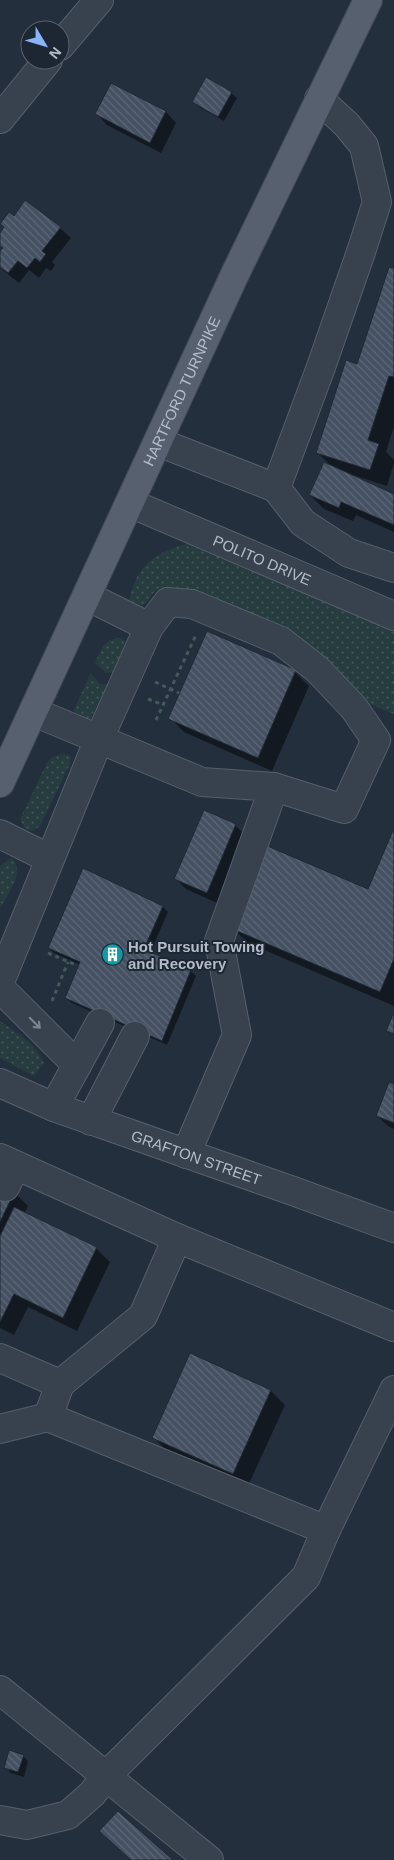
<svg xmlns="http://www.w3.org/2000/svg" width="394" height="1860" font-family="Arial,sans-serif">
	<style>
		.grass { fill: url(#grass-dots) }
		.shadow { fill: #0007 }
		.building { fill: url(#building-back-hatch); stroke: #1f2835 }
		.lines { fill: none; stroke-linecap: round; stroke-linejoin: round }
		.minor-casing { stroke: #565f6c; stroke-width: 30 }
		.major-casing { stroke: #414a57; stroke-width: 30 }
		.path { stroke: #44595c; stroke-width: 3; stroke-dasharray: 4 4; stroke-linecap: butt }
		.minor { stroke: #38414e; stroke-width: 28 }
		.major { stroke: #56606e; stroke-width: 28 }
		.oneway { stroke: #7c8592 }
		.labels { text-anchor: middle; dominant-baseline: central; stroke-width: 4; stroke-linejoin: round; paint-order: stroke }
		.street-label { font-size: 15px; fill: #b4bcc9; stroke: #1d2633 }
		.poi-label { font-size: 15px; font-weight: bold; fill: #b4bcc9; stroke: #1d2633; text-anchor: start }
	</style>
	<defs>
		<pattern id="grass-dots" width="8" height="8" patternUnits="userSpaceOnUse" patternTransform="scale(1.25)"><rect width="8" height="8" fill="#263c3f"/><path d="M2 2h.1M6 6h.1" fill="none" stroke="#435659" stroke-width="1.8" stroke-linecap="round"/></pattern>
		<pattern id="building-back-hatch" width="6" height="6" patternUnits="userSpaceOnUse" patternTransform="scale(1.25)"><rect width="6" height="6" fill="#455162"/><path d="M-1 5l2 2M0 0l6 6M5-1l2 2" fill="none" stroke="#5d6877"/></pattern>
	</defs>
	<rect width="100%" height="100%" fill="#242f3e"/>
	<path class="grass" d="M190,543L394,629V714L354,697L334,668L318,652L299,640L206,598L174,587L163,588L155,591L140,610L133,608L129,600C137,564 156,552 190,543Z
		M120,638L126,641L125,647L113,672L106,673L95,663C102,649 103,639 120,638Z
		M91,673L100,684H108L89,722L74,715V709Z
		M61,754L68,755L71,757L70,764L40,826L33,831L25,829L20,819L47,763L51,758Z
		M11,858C27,870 7,895 0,909V866Z
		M0,1021C17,1033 35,1043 44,1063L34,1076L0,1058Z"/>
	<path class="shadow" d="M112,85L166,112L176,123L161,153L107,125L97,114Z
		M231,93L237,98L224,121L199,107L193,101Z
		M14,218L60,228L71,238L52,262L55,265L51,271L46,268L39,278L29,270L19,283L0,268V253L3,249L0,245V235Z
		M394,270V426L386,452L394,460V463L387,486L353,475L352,477L394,495V532L356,515L353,521L324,509L310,495L332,467L317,452L358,366Z
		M295,672L309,686L272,771L184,732L170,718Z
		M235,825L246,836L217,903L186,889L176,879Z
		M394,832V1006L248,943L231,927L369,890Z
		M84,870L163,907L168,912L150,953L191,971L196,976L167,1045L72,1003L66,998L81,965L54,953L49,948Z
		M394,1085V1129L388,1126L377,1116Z
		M0,1185L14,1192L28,1206L24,1214L96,1248L110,1262L77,1331L28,1307L14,1335L0,1328Z
		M271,1391L285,1405L247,1488L167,1451L153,1437Z
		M23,1756L28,1761L24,1777L11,1773L5,1767Z"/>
	<path class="building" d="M206,77L232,92L218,117L192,102Z
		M111,83L166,111L150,143L95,114Z
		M25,200L61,227L42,251L46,254L40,262L35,258L27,268L18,261L8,273L0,267V251L3,248L0,246V233L4,227L0,224L9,212L14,216Z
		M389,267L394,268V377L389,376L368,440L379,444L370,470L316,453L346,360L357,364Z
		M324,462L394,494V525L341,502L339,508L309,495Z
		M207,631L296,670L258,758L168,719Z
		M204,810L236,824L207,893L174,879Z
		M394,828V959L380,992L230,928L265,845L368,889Z
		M83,868L163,906L144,949L191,970L162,1041L65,998L80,962L48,948Z
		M394,1012V1034L386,1031Z
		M389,1082L394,1084V1123L376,1116Z
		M0,1184L15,1191L0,1222Z
		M14,1207L97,1247L63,1318L14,1294L0,1322V1236Z
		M190,1353L271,1390L233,1474L152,1438Z
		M9,1750L24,1755L18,1772L4,1768Z
		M118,1811L173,1860H131L99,1831Z"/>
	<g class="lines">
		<defs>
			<g id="minor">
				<path d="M60,46L99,0"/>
				<path d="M0,119L48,60"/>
				<path d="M158,442L276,488L321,367L361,252L377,202L364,146L347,125L319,99"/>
				<path d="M276,488L303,523L349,553L394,568"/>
				<path id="s1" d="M130,503L394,616"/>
				<path d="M149,627L168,602L192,604L281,641L317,669L354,708L376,740L344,809L274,787"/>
				<path d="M34,712L202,782L274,787L219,941L237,1035L186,1154"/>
				<path d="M0,834L50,859"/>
				<path d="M0,982L99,739L149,627L87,596"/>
				<path d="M0,988L77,1065"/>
				<path id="s2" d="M0,1083L54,1107L293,1191L394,1228"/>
				<path d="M54,1107L100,1023"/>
				<path d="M91,1121L135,1036"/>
				<path d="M0,1158L177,1238"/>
				<path d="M5,1187L16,1166"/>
				<path d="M0,1358L60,1384"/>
				<path d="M48,1417L60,1384L143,1316L177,1238L394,1327"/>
				<path d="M0,1429L48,1417L326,1530L394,1390"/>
				<path d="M0,1690L209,1860"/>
				<path d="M0,1820L27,1825L68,1815L92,1794L106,1776L306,1577L326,1530"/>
			</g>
			<g id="major">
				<path id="s3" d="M0,783L235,274L368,0"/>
			</g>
		</defs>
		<use href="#minor" class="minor-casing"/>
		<use href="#major" class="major-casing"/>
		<path class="path" d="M155,682L179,693
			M148,699L163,705
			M156,720L196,635
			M48,953L76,965
			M52,1001L68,962"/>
		<use href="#minor" class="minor"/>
		<use href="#major" class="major"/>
	</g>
	<defs><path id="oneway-shaft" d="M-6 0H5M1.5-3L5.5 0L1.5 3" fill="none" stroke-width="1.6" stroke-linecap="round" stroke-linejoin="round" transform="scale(1.25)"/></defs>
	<use class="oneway" href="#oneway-shaft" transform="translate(35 1023) rotate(45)"/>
	<defs>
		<symbol id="building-disc" viewBox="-11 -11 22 22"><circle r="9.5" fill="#0f9aa8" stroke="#1d2633"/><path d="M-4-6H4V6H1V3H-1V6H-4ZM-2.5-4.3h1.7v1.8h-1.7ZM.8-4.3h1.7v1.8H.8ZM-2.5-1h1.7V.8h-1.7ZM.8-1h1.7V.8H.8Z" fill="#fff"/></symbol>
	</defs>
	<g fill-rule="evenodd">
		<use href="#building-disc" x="100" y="942" width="25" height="25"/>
	</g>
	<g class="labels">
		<g class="street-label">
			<text stroke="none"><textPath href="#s3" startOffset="432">HARTFORD TURNPIKE</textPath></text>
			<text stroke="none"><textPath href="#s1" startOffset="144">POLITO DRIVE</textPath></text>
			<text stroke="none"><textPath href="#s2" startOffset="210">GRAFTON STREET</textPath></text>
		</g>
		<g class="poi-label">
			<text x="128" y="946">Hot Pursuit Towing<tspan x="128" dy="17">and Recovery</tspan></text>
		</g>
	</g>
	<g transform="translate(45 45) rotate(128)"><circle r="24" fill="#1d2633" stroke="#59626f"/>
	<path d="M0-4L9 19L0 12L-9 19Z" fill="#8ab4f8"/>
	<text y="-8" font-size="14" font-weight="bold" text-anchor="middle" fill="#b4bcc9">N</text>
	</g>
</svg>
